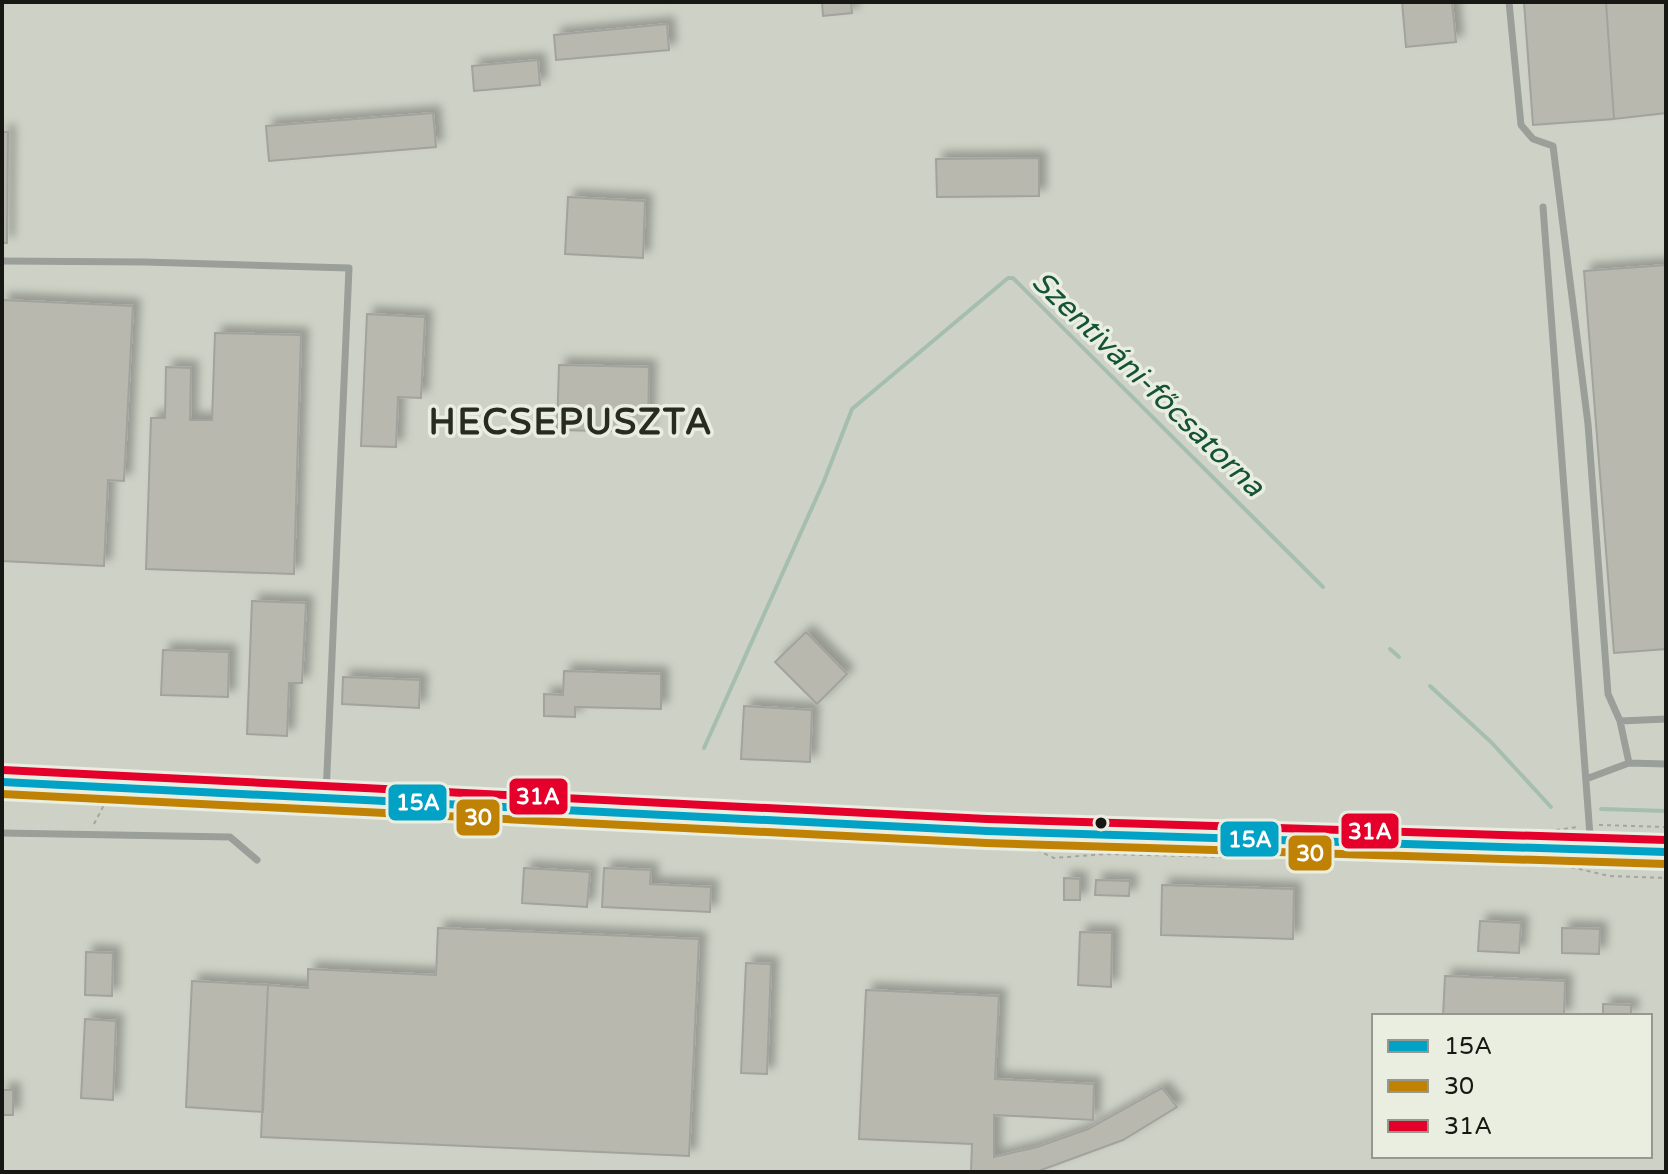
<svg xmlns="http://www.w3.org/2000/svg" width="1668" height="1174" font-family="'Varela Round',sans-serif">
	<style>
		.built { fill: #ced2c6; fill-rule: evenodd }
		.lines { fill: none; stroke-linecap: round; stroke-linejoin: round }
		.stream { stroke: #a5beae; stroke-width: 4 }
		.building { fill: #b8b8ae; stroke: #a2a39d; stroke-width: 2; filter: url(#shadow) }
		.path { stroke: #a2a5a0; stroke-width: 2; stroke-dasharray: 4 4; stroke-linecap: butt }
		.lane { stroke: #9b9f9a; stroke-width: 7 }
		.secondary { stroke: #9b9e98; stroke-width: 20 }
		.bus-1-casing { stroke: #eaeee1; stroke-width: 14 }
		.bus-2-casing { stroke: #eaeee1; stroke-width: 14 }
		.bus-3-casing { stroke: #eaeee1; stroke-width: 14 }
		.bus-1 { stroke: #01a2c5; stroke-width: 8 }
		.bus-2 { stroke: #bf8205; stroke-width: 8 }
		.bus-3 { stroke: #e4002b; stroke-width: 8 }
		.bus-dot { fill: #171814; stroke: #eaeee1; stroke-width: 3 }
		.labels { text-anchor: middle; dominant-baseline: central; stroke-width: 7; stroke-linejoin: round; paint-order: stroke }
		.water-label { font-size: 30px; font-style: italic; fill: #145337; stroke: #eaeee1 }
		.district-label { font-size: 36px; font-weight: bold; letter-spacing: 2px; fill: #282b21; stroke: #eaeee1 }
		.line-badge { stroke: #eaeee1; stroke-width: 3 }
		.badge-label { font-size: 22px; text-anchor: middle; font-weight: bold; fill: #fff }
	</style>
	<defs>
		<filter id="shadow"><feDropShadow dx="7" dy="-7" stdDeviation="4" flood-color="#0004"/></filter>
	</defs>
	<rect width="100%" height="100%" fill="#dcded7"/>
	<path class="built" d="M2,2H1666V1172H2ZM1374,1016H1650V1156H1374Z"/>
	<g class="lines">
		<path class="stream" d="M1390,649L1399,657
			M1430,686L1491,742L1551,807
			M704,748L824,481L852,409L1008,278H1013L1323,587
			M1601,809L1666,811"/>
	</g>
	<path class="building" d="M822,2H851L852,13L823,16Z
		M1402,2H1452L1456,42L1406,47Z
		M1524,2H1606L1614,119L1533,125Z
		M1606,2H1666V113L1614,119Z
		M667,24L669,50L556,60L554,35Z
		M538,60L540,85L474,91L472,66Z
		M433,113L436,147L269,161L266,126Z
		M2,132H8L7,243H2Z
		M1039,158V196L937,197L936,159Z
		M568,197L645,201L643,258L565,254Z
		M1666,265V649L1614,653L1584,271Z
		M2,300L133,306L124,481L108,480L104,566L2,561Z
		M367,314L425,317L421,398L398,397L396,447L361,446Z
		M215,333L301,335L294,574L146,569L151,418H165L166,367L191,368L190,420H212Z
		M559,365L649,367L648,432L557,430Z
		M252,601L306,603L302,683H289L287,736L247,734Z
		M806,632L847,674L817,704L775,662Z
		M163,650L229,652L228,697L161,695Z
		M564,671L661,674V709L575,707V717L544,716V694L563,695Z
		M343,677L420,680L419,708L342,704Z
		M744,706L812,710L810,762L741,759Z
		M524,868L590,872L587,907L522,903Z
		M604,868L651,870L650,884L711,887L710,912L602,907Z
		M1064,878L1080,879V900H1064Z
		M1096,880L1130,881L1129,896L1095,895Z
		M1162,885L1294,889L1293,939L1161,935Z
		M1480,921L1521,923L1519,953L1478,951Z
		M438,928L699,939L689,1156L261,1137L268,985L308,988V969L436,975Z
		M1562,928L1600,929L1599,954L1562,953Z
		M1080,932L1112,933L1111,987L1078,985Z
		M86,952L113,953L112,996L85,995Z
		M746,963L771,964L767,1074L741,1073Z
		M1445,976L1565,981L1564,1016H1443Z
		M192,981L268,985L263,1112L186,1107Z
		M866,990L999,996L995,1079L1094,1084L1093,1120L994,1115V1157L1037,1147L1088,1129L1162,1088L1177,1107L1123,1140L1036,1172H971L972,1144L859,1139Z
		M1603,1004L1631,1005V1016H1603Z
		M85,1019L116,1021L113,1100L81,1098Z
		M2,1090H13V1115H2Z"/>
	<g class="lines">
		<path class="path" d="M94,824L104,805
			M1599,825L1666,827
			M1556,830L1577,827
			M1037,850L1054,858L1106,854L1224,857
			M1365,861H1382
			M1571,867L1609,876L1666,878"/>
		<path class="lane" d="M1509,2L1521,125L1533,139L1553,146L1588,424L1608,694L1620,721L1629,763
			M1543,207L1591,849
			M2,261L144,262L349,268L326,795
			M1620,721L1666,719
			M1586,779L1629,763L1666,764
			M2,833L230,837L257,860"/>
		<path class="secondary" d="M2,782L987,831L1666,852"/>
		<defs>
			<path id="bus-1" d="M2,782L987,831L1666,852"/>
			<path id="bus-2" d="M2,794L986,843L1666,864"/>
			<path id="bus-3" d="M3,770L987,819L1666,840"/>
		</defs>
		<use href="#bus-1" class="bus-1-casing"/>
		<use href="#bus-2" class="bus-2-casing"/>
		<use href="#bus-3" class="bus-3-casing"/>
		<use href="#bus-1" class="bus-1"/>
		<use href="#bus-2" class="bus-2"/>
		<use href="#bus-3" class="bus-3"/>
	</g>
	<circle class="bus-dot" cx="1101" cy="823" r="7"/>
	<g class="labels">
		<g class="water-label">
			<text transform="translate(1148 384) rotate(44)">Szentiváni-főcsatorna</text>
		</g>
		<g class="district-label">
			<text x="571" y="422">HECSEPUSZTA</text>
		</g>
	</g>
	<g class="line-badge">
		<rect x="508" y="777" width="61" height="39" rx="8" fill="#e4002b"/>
		<rect x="387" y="783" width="61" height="39" rx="8" fill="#01a2c5"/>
		<rect x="455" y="798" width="46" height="39" rx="8" fill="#bf8205"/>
		<rect x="1340" y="812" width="60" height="38" rx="8" fill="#e4002b"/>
		<rect x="1219" y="820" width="61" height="38" rx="8" fill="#01a2c5"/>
		<rect x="1287" y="834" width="46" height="38" rx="8" fill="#bf8205"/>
	</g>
	<g class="badge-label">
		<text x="538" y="804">31A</text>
		<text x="418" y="810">15A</text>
		<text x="478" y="825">30</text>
		<text x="1370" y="839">31A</text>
		<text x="1250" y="847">15A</text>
		<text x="1310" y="861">30</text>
	</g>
	<rect width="1668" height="1174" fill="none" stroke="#171814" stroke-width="8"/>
	<rect x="1372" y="1014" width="280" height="144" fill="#eaeee1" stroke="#96988f" stroke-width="2"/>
	<rect x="1388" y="1040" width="40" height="12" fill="#01a2c5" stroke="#96988f" stroke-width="2"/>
	<text x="1444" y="1054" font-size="24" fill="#171814">15A</text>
	<rect x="1388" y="1080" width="40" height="12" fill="#bf8205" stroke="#96988f" stroke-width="2"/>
	<text x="1444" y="1094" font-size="24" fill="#171814">30</text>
	<rect x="1388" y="1120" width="40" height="12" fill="#e4002b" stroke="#96988f" stroke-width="2"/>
	<text x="1444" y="1134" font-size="24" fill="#171814">31A</text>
</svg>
